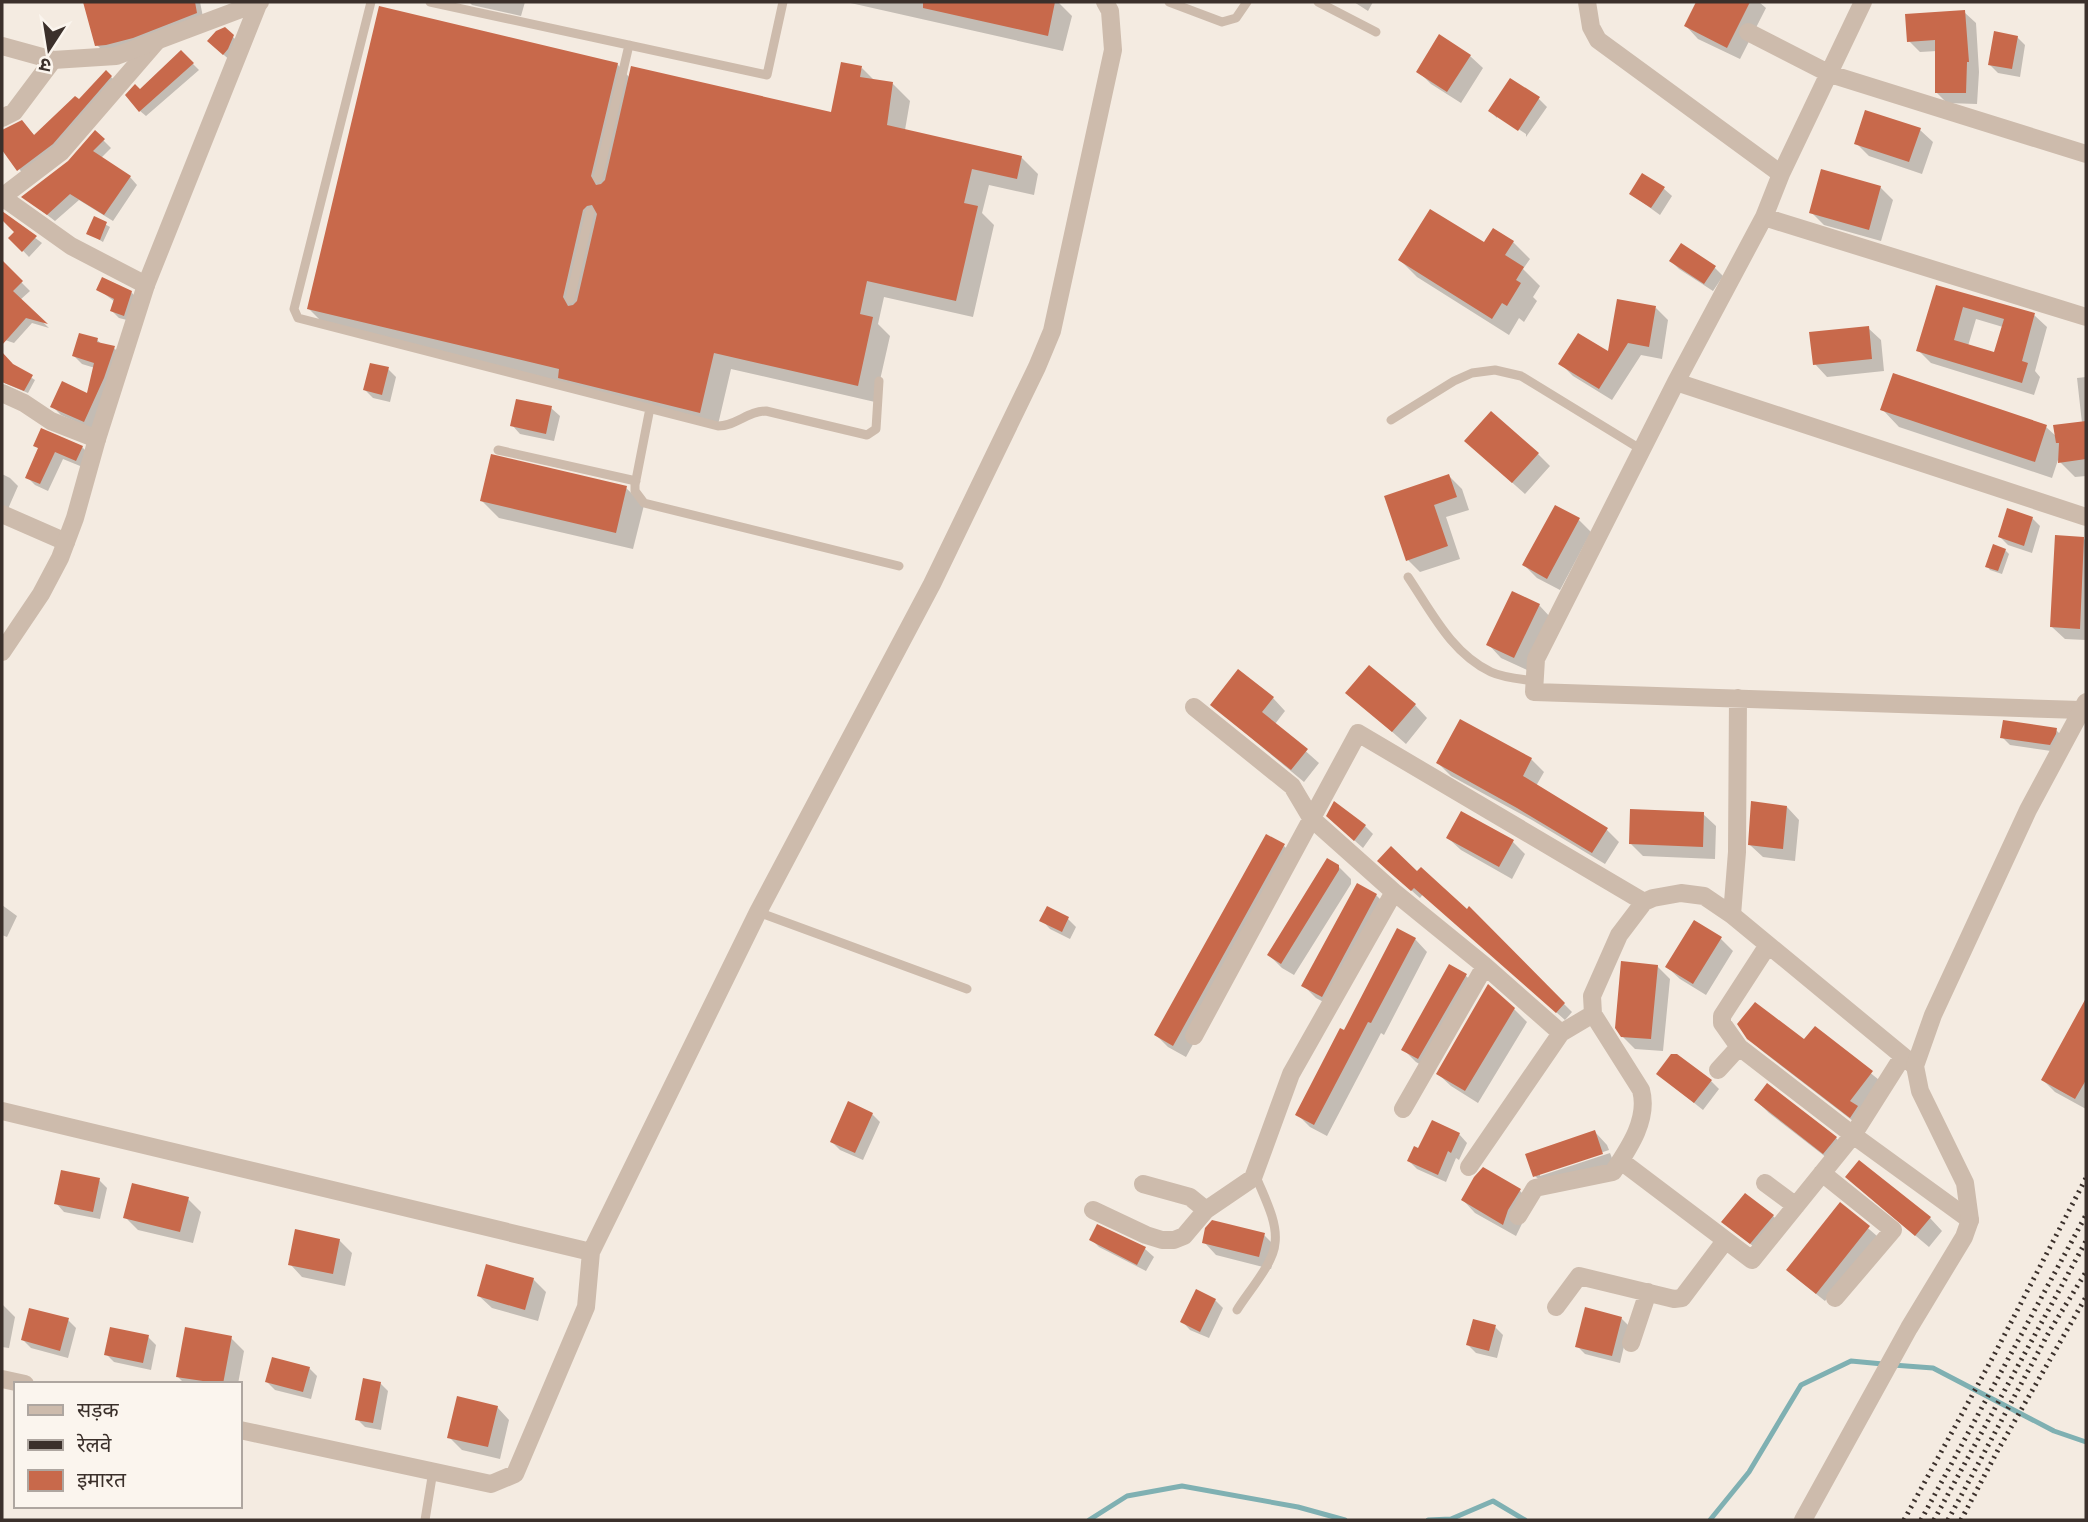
<svg xmlns="http://www.w3.org/2000/svg" width="2088" height="1522" font-family="'IBM Plex Sans','Noto Sans Devanagari',sans-serif">
	<style>
		.shadow { fill: #0003; fill-rule: evenodd }
		.lines { fill: none; stroke-linecap: round; stroke-linejoin: round }
		.stream { stroke: #7fb0b2; stroke-width: 5 }
		.building { fill: #c8694b; fill-rule: evenodd }
		.service { stroke: #cdbbac; stroke-width: 9 }
		.minor { stroke: #cdbbac; stroke-width: 18 }
		.tertiary { stroke: #cdbbac; stroke-width: 18 }
		.rail { stroke: #3b302b; stroke-width: 5; stroke-dasharray: 2 5; stroke-linecap: butt }
	</style>
	<rect width="100%" height="100%" fill="#f4ebe1"/>
	<path class="shadow" d="M85,2H200L204,22L105,53L97,45Z
		M469,2H525L521,16L472,5Z
		M846,2H1058L1072,16L1063,51Z
		M1354,2H1373L1368,11Z
		M1698,2H1759L1766,8L1740,59L1698,39L1686,26Z
		M1964,12L1976,23L1979,72L1977,104L1947,103L1936,92L1937,51L1920,52L1909,41Z
		M225,29L241,45L232,62L217,49Z
		M2017,37L2025,45L2020,77L1998,73L1990,65Z
		M181,52L199,70L146,116L140,111V91Z
		M1470,56L1483,68L1461,103L1431,84L1418,71Z
		M617,64L630,78L832,114L862,68L875,81L893,84L910,101L905,130L1021,157L1038,174L1034,195L989,185L982,213L994,225L973,317L884,297L878,324L890,336L875,402L731,369L717,429L326,326L309,309Z
		M106,72L122,88L29,181L2,148V134L22,122L35,136L79,101Z
		M1539,99L1547,107L1526,137V134L1497,115V118L1490,111Z
		M1920,130L1933,142L1922,174L1869,156L1856,143Z
		M95,132L111,148L101,158L130,177L137,185L113,221L79,200L55,221L24,197L69,162Z
		M1880,187L1893,200L1881,241L1824,225L1811,212Z
		M1663,188L1672,196L1660,215L1631,194Z
		M2,213L42,243L29,257L11,238L17,232L2,218Z
		M94,218L110,227L103,242L88,233Z
		M1513,242L1530,259L1523,269L1540,286L1533,297L1537,301L1524,322L1519,318L1509,335L1417,277L1400,260Z
		M1681,246L1715,268L1723,276L1713,291L1679,269L1671,261Z
		M6,267L30,291L20,300L49,328L32,323L14,343L2,339V309L11,300L2,291V271Z
		M1937,287L2034,315L2047,327L2035,371L2040,377L2034,395L1931,363L1918,350ZM1976,319L2003,327L1996,354L1968,346Z
		M98,289L131,292L138,299L131,321L119,318L112,311L115,302Z
		M1656,308L1668,320L1662,359L1641,355L1612,400L1573,376L1561,364L1609,354Z
		M1868,328L1881,340L1884,371L1827,377L1815,364Z
		M97,340L103,345L114,348L122,356L92,429L61,415L53,407L88,395L95,368L82,364L74,356Z
		M2,355L13,366L35,380L28,393L2,382Z
		M388,369L396,377L390,402L373,398L365,390Z
		M1894,375L2046,427L2057,437L2082,423L2077,378L2086,377V476L2075,477L2058,460L2052,478L1899,427L1882,409Z
		M551,408L560,416L554,441L520,434L512,425Z
		M35,445L82,447L90,455L85,468L63,459L48,491L35,485L27,477L40,450Z
		M1479,453L1538,454L1550,466L1525,494Z
		M2,474L10,478L18,486L7,511L2,515Z
		M1449,476L1462,489L1469,510L1446,517L1460,559L1420,572L1408,560L1386,498Z
		M626,488L644,505L633,549L499,518L482,501Z
		M2032,518L2040,526L2032,553L2008,545L2000,537Z
		M1579,520L1591,532L1560,590L1537,578L1524,565Z
		M2084,539L2086,541V640L2065,639L2052,627Z
		M2005,550L2009,554L2002,574L1990,570L1987,566Z
		M1539,605L1551,618L1527,670L1501,658L1489,645Z
		M1348,693L1415,705L1427,718L1406,744Z
		M1273,698L1285,711L1275,724L1319,763L1304,782L1212,705Z
		M2056,730L2064,738L2058,752L2010,745L2002,737Z
		M1531,759L1544,772L1536,786L1607,830L1619,842L1605,864L1532,820L1451,776L1438,763Z
		M1787,807L1799,820L1795,861L1763,857L1750,845Z
		M1703,814L1716,826L1715,859L1643,856L1631,844Z
		M1336,824L1365,826L1373,834L1363,848Z
		M1448,838L1513,842L1525,854L1512,879L1461,850Z
		M1284,846L1296,858L1186,1057L1168,1047L1156,1035Z
		M1338,866L1351,879V884L1294,975L1282,968L1269,955Z
		M1387,869L1417,873L1467,911L1469,909L1572,1012L1565,1020L1423,894L1420,898Z
		M1376,895L1389,908L1335,1008L1316,998L1304,986Z
		M2,905L17,916L7,937L2,935Z
		M1068,919L1076,927L1070,939L1050,929L1042,920Z
		M1415,939L1427,952L1384,1035L1381,1033L1327,1136L1310,1127L1297,1114L1345,1032Z
		M1721,939L1733,951L1706,995L1680,979L1667,967Z
		M1657,966L1670,979L1663,1051L1635,1049L1622,1036Z
		M1450,967L1466,976L1479,988L1431,1071L1416,1062L1403,1049Z
		M2086,1001V1109L2055,1092L2043,1080Z
		M1514,1009L1527,1022L1478,1103L1451,1086L1438,1074Z
		M1815,1028L1884,1084L1862,1128L1761,1050L1749,1038L1805,1042Z
		M1658,1074L1711,1081L1719,1089L1703,1110Z
		M1756,1100L1836,1138L1848,1151L1836,1165L1769,1113Z
		M872,1114L880,1122L863,1160L840,1150L832,1142Z
		M1595,1132L1607,1145L1609,1150L1540,1173V1176L1610,1153L1615,1166L1548,1188L1535,1176Z
		M1459,1134L1467,1143L1459,1160L1456,1158L1446,1182L1417,1169L1409,1161L1419,1150Z
		M99,1180L107,1188L100,1219L64,1212L56,1203Z
		M1860,1189L1930,1218L1942,1231L1929,1247Z
		M1520,1191L1532,1203L1516,1236L1475,1213L1463,1200Z
		M188,1199L201,1212L193,1243L138,1230L125,1217Z
		M1841,1205L1877,1236L1825,1301L1796,1278Z
		M1773,1216L1781,1224L1759,1251L1723,1222Z
		M1098,1227L1145,1249L1154,1257L1146,1271L1099,1247L1091,1239Z
		M1264,1235L1277,1248L1271,1269L1216,1255L1204,1242Z
		M339,1240L352,1253L345,1286L302,1277L290,1264Z
		M533,1279L546,1292L538,1321L492,1308L479,1296Z
		M1215,1300L1223,1308L1209,1338L1190,1330L1182,1321Z
		M2,1304L15,1317L9,1348L2,1347Z
		M1621,1318L1629,1326L1620,1363L1585,1354L1577,1346Z
		M68,1320L76,1328L68,1358L31,1348L23,1340Z
		M1495,1327L1503,1335L1497,1358L1476,1353L1468,1345Z
		M148,1337L156,1345L151,1370L114,1362L106,1354Z
		M231,1338L244,1351L238,1384H185L178,1377Z
		M309,1368L317,1376L311,1399L275,1390L267,1382Z
		M380,1383L388,1391L381,1430L365,1427L357,1419Z
		M497,1407L509,1420L500,1459L462,1450L449,1437Z"/>
	<g class="lines">
		<path class="stream" d="M1893,1365L1933,1368L2054,1431L2086,1442
			M1089,1520L1127,1496L1182,1486L1298,1507L1345,1520
			M1428,1520L1451,1519L1493,1501L1525,1520
			M1710,1520L1749,1472L1801,1385L1851,1361L1883,1364"/>
	</g>
	<path class="building" d="M83,2H195L197,13L133,38L106,45L95,46Z
		M923,2H1055L1048,36L923,8Z
		M1696,2H1750L1727,48L1684,26Z
		M379,6L618,63L591,176L596,185L601,184L605,180L631,66L831,112L841,62L862,66L860,77L893,82L887,125L1022,156L1017,179L972,169L964,203L978,206L956,301L867,281L860,314L873,317L858,386L714,353L700,413L558,378L559,369L307,309ZM592,205L597,214L577,301L573,305L568,306L563,297L583,210L587,206Z
		M1965,10L1969,62H1967L1966,93H1935V40L1907,42L1905,14Z
		M225,27L234,35L228,49L223,55L207,41L216,31Z
		M1994,31L2018,36L2012,69L1988,65Z
		M1439,34L1471,55L1447,92L1416,72Z
		M181,50L194,63L139,112L125,95L135,84L140,89Z
		M106,70L112,76L53,144L17,171L2,150V130L22,120L34,135L75,96L79,99Z
		M1510,78L1540,97L1518,131L1488,111Z
		M1865,110L1921,128L1909,162L1854,144Z
		M95,130L105,139L93,151L131,176L104,215L70,194L47,215L21,197L68,161Z
		M1821,169L1881,186L1869,230L1809,213Z
		M1642,173L1665,187L1651,208L1629,194Z
		M1430,209L1484,242L1493,228L1514,241L1505,255L1524,267L1516,280L1521,283L1507,306L1502,303L1492,319L1398,260Z
		M2,211L37,236L22,252L8,238L14,232L2,220Z
		M94,216L107,222L100,240L86,234Z
		M1681,243L1716,266L1704,284L1669,261Z
		M2,260L23,281L13,291L48,324L26,318L2,345Z
		M102,277L132,291L124,316L110,311L114,299L96,290Z
		M1936,285L2035,313L2022,361L2028,363L2022,383L1916,351ZM1963,307L2004,319L1994,352L1954,340Z
		M1617,299L1656,306L1649,347L1628,343L1599,389L1558,364L1578,333L1608,351Z
		M1869,326L1872,359L1813,365L1809,332Z
		M79,333L98,338L97,342L115,346L104,378L84,422L50,407L62,381L87,393L94,363L72,356Z
		M2,352L13,364L33,375L24,391L2,382Z
		M370,363L389,367L382,395L363,390Z
		M1893,373L2047,425L2035,462L1880,410Z
		M516,399L552,406L546,434L510,426Z
		M1491,411L1539,453L1512,483L1464,441Z
		M2086,421V459L2058,463L2059,443H2056L2053,425Z
		M41,428L83,446L76,461L55,452L40,484L25,478L38,448L33,446Z
		M491,454L627,486L616,533L480,501Z
		M1449,474L1457,497L1434,505L1448,546L1406,561L1384,496Z
		M1555,505L1580,518L1547,579L1522,565Z
		M2007,508L2033,517L2024,546L1998,537Z
		M2055,535L2084,537L2080,629L2050,627Z
		M1993,544L2006,549L1998,571L1985,567Z
		M1512,591L1540,604L1514,658L1486,645Z
		M1369,665L1416,704L1392,732L1345,693Z
		M1238,669L1274,697L1262,712L1308,749L1291,770L1210,705Z
		M1460,719L1532,758L1523,776L1608,828L1592,853L1517,808L1436,763Z
		M2003,720L2057,728L2056,734L2050,745L2000,738Z
		M1334,801L1366,825L1354,841L1326,816Z
		M1751,801L1787,806L1783,849L1748,845Z
		M1630,809L1704,812L1703,847L1629,844Z
		M1461,811L1514,840L1499,867L1446,838Z
		M1266,834L1285,844L1173,1046L1154,1035Z
		M1391,846L1417,871L1421,867L1467,909L1469,906L1565,1003L1556,1013L1414,888L1411,891L1387,870L1377,861Z
		M1327,858L1339,865V870L1281,964L1267,955Z
		M1357,883L1377,894L1322,997L1301,986Z
		M1047,906L1069,917L1062,932L1039,921Z
		M1694,920L1722,937L1693,984L1665,967Z
		M1397,928L1416,938L1371,1023L1368,1022L1314,1125L1295,1115L1340,1028L1344,1030Z
		M1621,961L1658,965L1651,1039L1621,1037L1615,1028Z
		M1449,964L1467,974L1418,1059L1401,1050Z
		M1488,984L1515,1008L1465,1091L1436,1074Z
		M2086,998V1080L2075,1099L2041,1080Z
		M1755,1002L1804,1039L1815,1026L1873,1071L1850,1101L1858,1106L1850,1118L1747,1039L1737,1024Z
		M1671,1054H1677L1712,1080L1694,1103L1656,1074Z
		M1767,1083L1837,1137L1823,1154L1754,1100Z
		M848,1101L873,1113L855,1153L830,1142Z
		M1432,1120L1460,1133L1451,1153L1448,1151L1438,1175L1407,1161L1414,1146L1418,1148Z
		M1595,1130L1603,1154L1533,1177L1525,1154Z
		M1859,1160L1931,1217L1915,1236L1845,1177Z
		M1483,1167L1521,1189L1508,1210L1503,1225L1461,1200L1474,1177Z
		M61,1170L100,1178L93,1212L54,1204Z
		M132,1183L189,1197L180,1232L123,1218Z
		M1745,1193L1774,1215L1750,1244L1721,1222Z
		M1840,1202L1870,1226L1816,1294L1786,1270Z
		M1212,1220L1265,1233L1259,1257L1202,1243L1205,1228Z
		M1097,1224L1146,1247L1137,1265L1089,1240Z
		M295,1229L340,1239L333,1274L288,1265Z
		M486,1264L534,1278L525,1310L477,1296Z
		M1196,1289L1216,1299L1200,1332L1180,1322Z
		M1585,1307L1622,1317L1612,1356L1575,1347Z
		M29,1308L69,1318L60,1351L21,1340Z
		M1473,1319L1496,1325L1489,1351L1466,1345Z
		M110,1327L149,1335L143,1363L104,1355Z
		M185,1327L232,1336L223,1384L176,1377Z
		M272,1357L310,1367L303,1392L265,1382Z
		M363,1378L381,1382L373,1423L355,1420Z
		M457,1396L498,1406L488,1447L447,1438Z"/>
	<g class="lines">
		<path class="service" d="M371,2L294,309L298,318L718,426C736,426 748,411 766,411L867,435L876,429L879,381
			M430,2L767,75L783,2
			M1169,2L1222,22L1236,18L1247,2
			M1318,2L1376,32
			M598,178L629,45
			M570,299L590,212
			M650,408L635,485V491L644,503L899,566
			M1391,420L1454,381L1472,373L1495,370L1521,376L1642,450
			M498,450L636,481
			M1408,577C1431,611 1451,653 1491,672C1504,678 1521,679 1534,681
			M758,912L967,989
			M1237,1310C1248,1292 1274,1263 1275,1243C1278,1221 1263,1195 1255,1174
			M425,1520L433,1471"/>
		<path class="minor" d="M1587,2L1591,27L1598,40L1781,174
			M1863,2L1781,174L1764,217L1676,382L1536,659L1534,692L2081,710
			M1748,32L1830,74L2086,154
			M2,118L14,112L53,60
			M2,197L61,152L156,42
			M2,197L71,246L146,285
			M1764,217L2086,317
			M1676,382L2086,517
			M2,393L24,403L51,421L97,439
			M2,514L66,542
			M1194,707L1292,786L1311,818L1394,892L1485,966L1561,1033
			M1732,915L1737,852L1738,698
			M1768,945L1722,1016V1023L1739,1047L1853,1135L1970,1220
			M1194,1036L1358,733L1644,902
			M1718,1070L1739,1047
			M1403,1109L1485,966
			M2,1111L591,1252L758,912L932,584L1037,367L1052,331L1113,50L1110,11L1105,2
			M1621,1161L1752,1260L1853,1135L1903,1056
			M1469,1167L1561,1033L1593,1014
			M1822,1173L1893,1230L1835,1298
			M1765,1183L1796,1206
			M1143,1184L1190,1197L1206,1210
			M1093,1210L1146,1235L1162,1240H1174L1184,1236L1206,1210L1253,1178L1291,1074L1394,892
			M1518,1216L1535,1188L1613,1172C1629,1148 1649,1119 1641,1090L1593,1014L1592,996L1619,935L1644,902L1653,898L1681,893L1704,896L1732,915L1915,1066
			M1556,1307L1579,1276L1674,1299L1682,1298L1725,1241
			M1631,1343L1648,1292
			M2,1379L25,1384
			M240,1430L491,1484L515,1474L586,1307L591,1252"/>
		<path class="tertiary" d="M2,46L53,60L116,56L260,2
			M2,652L41,594L60,558L75,518L97,439L146,285L259,2
			M1803,1520L1909,1328L1964,1237L1970,1220L1965,1183L1920,1091L1915,1066L1933,1015L2028,810L2086,702"/>
		<path class="rail" d="M1904,1520L1993,1357L2086,1178
			M1921,1520L2086,1215
			M1934,1520L2086,1241
			M1948,1520L2049,1332L2086,1272
			M1961,1520L1998,1450L2086,1297"/>
	</g>
	<rect width="2088" height="1522" fill="none" stroke="#3b302b" stroke-width="7"/>
	<rect x="14" y="1382" width="228" height="126" fill="#fbf5ee" stroke="#aea6a0" stroke-width="2"/>
	<rect x="28" y="1405" width="35" height="10" fill="#cdbbac" stroke="#aea6a0" stroke-width="2"/>
	<text x="77" y="1417" font-size="21" fill="#3b302b">सड़क</text>
	<rect x="28" y="1440" width="35" height="10" fill="#3b302b" stroke="#aea6a0" stroke-width="2"/>
	<text x="77" y="1452" font-size="21" fill="#3b302b">रेलवे</text>
	<rect x="28" y="1470" width="35" height="21" fill="#c8694b" stroke="#aea6a0" stroke-width="2"/>
	<text x="77" y="1487" font-size="21" fill="#3b302b">इमारत</text>
	<g transform="translate(49 49) rotate(192)" stroke="#fbf5ee" stroke-width="5" paint-order="stroke">
	<path d="M0-5L12 26L0 18L-12 26Z" fill="#3b302b"/>
	<text y="-10" font-size="19" font-weight="bold" text-anchor="middle" fill="#3b302b">उ</text>
	</g>
</svg>
